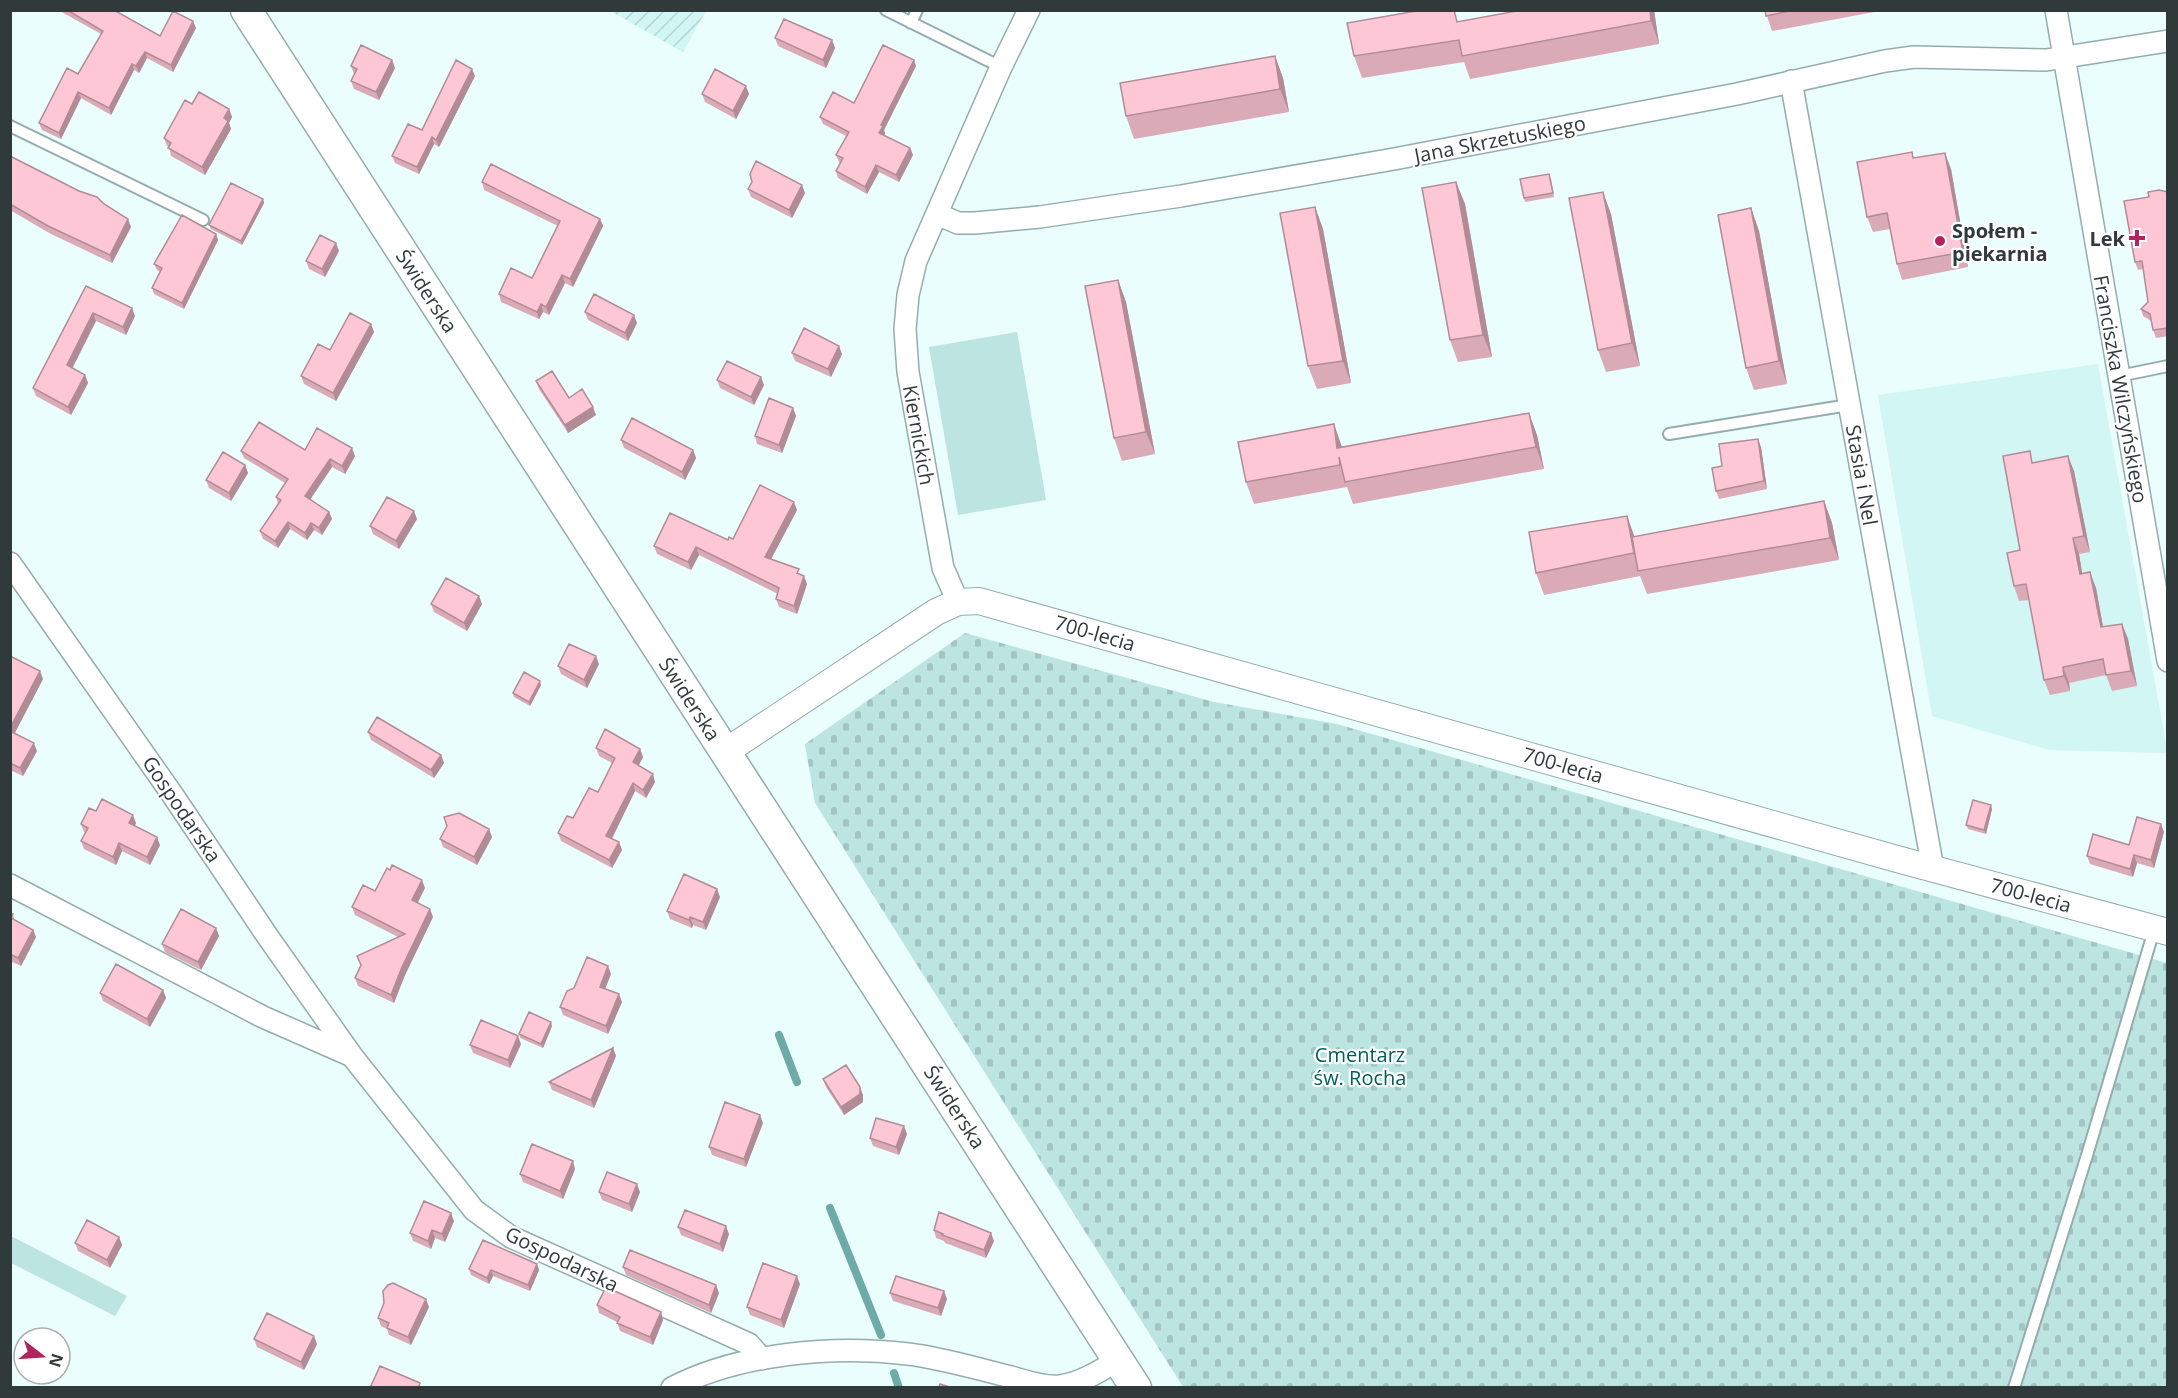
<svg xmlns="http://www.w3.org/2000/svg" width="2178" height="1398" font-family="'Open Sans',sans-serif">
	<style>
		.built { fill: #d1f6f3 }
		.industrial { fill: url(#industrial-furrows) }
		.grass { fill: #bce4e1 }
		.cemetery { fill: url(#cemetery-stones) }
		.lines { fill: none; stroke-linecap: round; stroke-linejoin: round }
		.stream { stroke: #6eaba8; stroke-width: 8 }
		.service-casing { stroke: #94adac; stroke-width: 14 }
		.minor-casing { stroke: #94adac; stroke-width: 24 }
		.tertiary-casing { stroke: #94adac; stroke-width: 28 }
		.secondary-casing { stroke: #94adac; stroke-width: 33 }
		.service { stroke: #fff; stroke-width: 10 }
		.minor { stroke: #fff; stroke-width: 21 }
		.tertiary { stroke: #fff; stroke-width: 26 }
		.secondary { stroke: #fff; stroke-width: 30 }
		.wall { fill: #daabb7 }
		.shaded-wall { fill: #b18b95 }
		.building { fill: #fdc7d5; stroke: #b18b95; stroke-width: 1.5 }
		.poi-dot { fill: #b1245e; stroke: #fff; stroke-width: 2 }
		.labels { text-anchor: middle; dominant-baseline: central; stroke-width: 4.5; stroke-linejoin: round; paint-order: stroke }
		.street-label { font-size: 20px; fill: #303a3a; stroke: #fff }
		.poi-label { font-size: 20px; font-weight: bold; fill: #303a3a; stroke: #fff; text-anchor: start }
		.park-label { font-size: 20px; fill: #005e5b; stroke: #fff }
	</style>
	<defs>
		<pattern id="industrial-furrows" width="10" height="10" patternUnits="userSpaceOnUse" patternTransform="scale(1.5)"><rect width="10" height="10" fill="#d1f6f3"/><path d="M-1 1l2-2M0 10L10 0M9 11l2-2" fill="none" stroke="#b4d4d1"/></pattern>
		<pattern id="cemetery-stones" width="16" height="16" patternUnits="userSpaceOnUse" patternTransform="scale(1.5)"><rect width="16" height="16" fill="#bce4e1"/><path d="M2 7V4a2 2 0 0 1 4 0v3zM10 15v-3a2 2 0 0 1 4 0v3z" fill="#a2c4c2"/></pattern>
	</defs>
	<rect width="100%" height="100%" fill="#e9fefd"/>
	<path class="built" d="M2098,364L2167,750V753L2050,750L1932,716L1878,395Z"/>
	<path class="industrial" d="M610,11H706L683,52Z"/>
	<path class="grass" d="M1017,332L1046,500L958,515L929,347Z
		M11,1236L127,1296L115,1316L11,1263Z"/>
	<path class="cemetery" d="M965,633L1214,702L1337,724L2167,963V1387H1183L815,803L805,744Z"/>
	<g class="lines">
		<path class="stream" d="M779,1035L797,1082
			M830,1208L881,1335
			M894,1373L899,1388"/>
		<defs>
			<path id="service" d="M886,10L1001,67
				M911,23L917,10
				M10,126L203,220
				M2119,376L2168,366
				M1669,434L1849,405
				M2014,1388L2088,1152L2154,930"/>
			<path id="minor" d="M2056,10L2168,661
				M1791,81L1933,869
				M937,214L958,223H975L1040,217L1181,196L1394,159L1737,94L1885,61L1914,57L2046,60L2168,41
				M10,563L172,794L268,937L352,1056L474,1210L511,1237L749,1344L762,1359
				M958,602L943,568L908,372L905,329L908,295L916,261L1001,67L1029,10
				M10,885L263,1017L352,1056
				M672,1388C739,1353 834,1345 908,1354C943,1358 977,1369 1011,1377C1026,1381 1044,1388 1060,1386C1081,1383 1100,1371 1118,1360"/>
			<path id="tertiary" d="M725,752L936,612L958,602L979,601L1897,859L2168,932"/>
			<path id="secondary" d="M246,10L1136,1388"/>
		</defs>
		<use href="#service" class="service-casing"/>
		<use href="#minor" class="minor-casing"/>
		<use href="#tertiary" class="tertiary-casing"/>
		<use href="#secondary" class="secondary-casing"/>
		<use href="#service" class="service"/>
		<use href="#minor" class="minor"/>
		<use href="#tertiary" class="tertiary"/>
		<use href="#secondary" class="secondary"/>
	</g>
	<path class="wall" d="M58,10H114L160,36L196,28L173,72L147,58L139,73L134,70L111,115L81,98L61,139L42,130L39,123L78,74L101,34Z
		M1522,10H1654L1659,44L1470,79L1464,62L1362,78L1354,56L1458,22Z
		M1765,10H1885L1772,31Z
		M775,38L832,40L835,48L826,68L778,46Z
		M1275,56L1283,78L1289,112L1134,139L1126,116Z
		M392,60L395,68L379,100L354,89L351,81L354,74L351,66Z
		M916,66L884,130L885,133L884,135L910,148L913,155L899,182L879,172L867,194L838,178L836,171L840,163L839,162L836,155L846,136L823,124L820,117L854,103Z
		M475,76L439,147L434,144L419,174L395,163L392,156L422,130Z
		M702,94H749L736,119L705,102Z
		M192,104L229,109L232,117L229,123L231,129L205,175L171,156L169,147L167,146L164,138Z
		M10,156L104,204L131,227L112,263L51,234L10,210Z
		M1914,158L1951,169L1968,267L1902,280L1897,264L1890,229L1873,232L1867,217Z
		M1551,178L1554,197L1525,202L1524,198Z
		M482,182L600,219L603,226L573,287L565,283L549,315L543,312L539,319L501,302L499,294L532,278L558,226L484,190Z
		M1456,182L1465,204L1492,357L1458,362L1450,340Z
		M748,189L805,193L792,218L751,197Z
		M2168,192V336L2156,338L2153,330L2151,321L2143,316L2141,309L2148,302L2143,269L2138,270L2135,262Z
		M263,199L264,203L242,245L211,229L209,225Z
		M1315,207L1323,229L1351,383L1317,389L1308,366Z
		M1751,208L1759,231L1787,384L1754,390L1746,368Z
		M1611,214L1640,366L1606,372L1598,350Z
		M216,234L218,240L184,309L154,294L152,288L160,272L157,270L154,264Z
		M339,251L325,277L309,269L306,261Z
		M1118,280L1126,302L1155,454L1122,461L1114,438Z
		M86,286L135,316L126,335L96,321L72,368L85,375L88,383L71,415L36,396L33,388Z
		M585,312L637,323L628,341L588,320Z
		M371,324L374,332L336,401L304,384L301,376L330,350Z
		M792,353L842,354L831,377L795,361Z
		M717,380L764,385L754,405L720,388Z
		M536,381L569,398L596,415L568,433L539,389Z
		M793,408L796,416L782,453L757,444L755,436Z
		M1537,435L1544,469L1353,504L1347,487L1254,504L1246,482L1342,447Z
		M621,440L693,450L696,458L685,480L624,448Z
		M1761,447L1767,489L1719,499L1716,491L1722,466Z
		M305,450L355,456L345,474L332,467L310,500L329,512L332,519L322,535L314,530L307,540L290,529L278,548L263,539L260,531L278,504L276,497L285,483L244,458L241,451Z
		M2034,462L2074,471L2090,552L2079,554L2082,574L2096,588L2103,627L2122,624L2128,639L2137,686L2112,691L2106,675L2069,683L2070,691L2050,695L2044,680L2029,600L2019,601L2014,586L2020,550Z
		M245,465L248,473L231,501L209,488L206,480Z
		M1824,501L1832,523L1839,560L1647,594L1640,576L1544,595L1536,573L1627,516L1634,537Z
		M797,510L771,559L801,575L807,584L797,614L779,607L776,599L778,594L699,555L691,570L657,554L654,546L728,540L733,539Z
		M417,519L399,549L373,534L370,526Z
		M431,604H482L467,631L434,612Z
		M10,656L43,679L15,733L37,751L23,776L10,770Z
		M599,664L587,688L561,674L558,666Z
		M541,685L530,706L514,697L513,693Z
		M368,732L441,755L444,763L434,778L371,740Z
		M596,748L640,749L643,757L639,765L655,782L646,798L635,791L612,839L622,850L612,868L561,841L558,833L598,792L612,763L599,756Z
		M1992,809L1986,834L1968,829L1966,825Z
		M96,811L136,823L135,826L160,845L150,865L122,851L116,865L84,849L81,841L85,833L84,832L81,824Z
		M2164,832L2154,868L2137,863L2133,877L2090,864L2087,856L2129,845Z
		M492,837L477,865L443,847L440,839Z
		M425,888L417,903L433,917L405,975L394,1003L358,986L355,978L361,965L357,956L398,937L355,915L352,907L375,891Z
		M720,897L706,930L693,925L692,928L670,919L667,911Z
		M10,913L13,914L14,919L33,930L36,937L21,966L10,961Z
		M216,928L219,936L201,970L165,952L162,944Z
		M611,974L605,989L622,1002L608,1034L563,1015L560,1007Z
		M163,990L166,998L150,1027L103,1001L100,993Z
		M552,1026L543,1048L520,1038L519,1034Z
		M521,1044L510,1068L473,1053L470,1045Z
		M613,1048L616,1056L594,1108L552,1090L549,1082Z
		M823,1079L863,1095V1102L844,1115L826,1087Z
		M763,1123L746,1167L712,1155L709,1147Z
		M907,1134L899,1155L873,1146L870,1138Z
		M575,1169L563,1199L523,1182L520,1174Z
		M599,1192H640L632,1212L602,1200Z
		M454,1221L445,1242L435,1238L431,1249L413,1241L410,1233Z
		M678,1227L729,1234L723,1252L681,1235Z
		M934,1230L994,1241L986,1258L945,1243L944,1241L936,1238Z
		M119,1237L122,1245L110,1268L78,1251L75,1243Z
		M537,1264L539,1270L530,1291L493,1276L489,1284L471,1275L469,1269Z
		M623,1267L719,1293L711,1313L626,1275Z
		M800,1284L784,1328L750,1315L747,1307Z
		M890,1293L947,1299L941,1316L893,1301Z
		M597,1305L661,1312L663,1320L653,1345L620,1331L617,1322L599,1313Z
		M429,1307L411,1345L389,1335L387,1329L381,1326L378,1318Z
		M254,1339L317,1344L304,1370L257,1347Z"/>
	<path class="shaded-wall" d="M1650,10H1654L1659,44L1651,21Z
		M193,21L196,28L173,72L171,65Z
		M832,40L835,48L826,68L823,60Z
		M145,52L147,58L139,73L136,66Z
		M1275,56L1283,78L1289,112L1280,89Z
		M392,60L395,68L379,100L376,92Z
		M914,60L916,66L884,130L885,133L882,140L879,133L881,125Z
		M132,64L134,70L111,115L109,108Z
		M472,69L475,76L439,147L436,140Z
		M746,86L749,94L736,119L733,111Z
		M78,92L81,98L61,139L59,133Z
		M229,109L232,117L229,123L231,129L205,175L202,167Z
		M432,137L434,144L419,174L417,167Z
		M910,148L913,155L899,182L896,175Z
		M1945,153L1951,169L1968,267L1963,252Z
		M876,165L879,172L867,194L865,187Z
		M1456,182L1465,204L1492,357L1483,335Z
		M802,185L805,193L792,218L789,210Z
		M1603,192L1611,214L1640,366L1632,343Z
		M263,199L264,203L242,245L241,241Z
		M1315,207L1323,229L1351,383L1343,361Z
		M1751,208L1759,231L1787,384L1779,361Z
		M128,219L131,227L112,263L110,255Z
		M600,219L603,226L573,287L570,279Z
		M216,234L218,240L184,309L182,303Z
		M336,243L339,251L325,277L322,269Z
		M562,275L565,283L549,315L546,307Z
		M1118,280L1126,302L1155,454L1146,432Z
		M541,304L543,312L539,319L537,312Z
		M132,308L135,316L126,335L123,327Z
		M93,313L96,321L70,373L67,365Z
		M634,315L637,323L628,341L625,333Z
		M371,324L374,332L336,401L333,393Z
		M839,346L842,354L831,377L828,369Z
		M85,375L88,383L71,415L68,407Z
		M761,377L764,385L754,405L751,397Z
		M593,407L596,415L568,433L565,425Z
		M793,408L796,416L782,453L779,445Z
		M1529,413L1537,435L1544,469L1536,447Z
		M1334,424L1342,447L1346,470L1337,448Z
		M1758,439L1761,447L1767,489L1764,481Z
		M352,448L355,456L345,474L342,466Z
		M693,450L696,458L685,480L682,472Z
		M2068,456L2074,471L2090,552L2084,536Z
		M330,459L332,467L307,504L305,496Z
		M245,465L248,473L231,501L229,493Z
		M1824,501L1832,523L1839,560L1830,538Z
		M794,502L797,510L768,565L765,557Z
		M414,511L417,519L399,549L396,541Z
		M329,512L332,519L322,535L319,528Z
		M1627,516L1635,538L1640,571L1634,553Z
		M288,522L290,529L278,548L275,541Z
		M311,523L314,530L307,540L305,533Z
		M2073,538L2079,554L2085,590L2080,574Z
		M696,547L699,555L691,570L688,562Z
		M2090,572L2096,588L2106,643L2101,627Z
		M804,576L807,584L797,614L794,606Z
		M479,596L482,604L467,631L464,623Z
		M2122,624L2128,639L2137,686L2131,671Z
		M596,656L599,664L587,688L584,680Z
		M2063,667L2069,683L2070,691L2064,676Z
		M40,671L43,679L12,738L10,733V728Z
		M540,681L541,685L530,706L529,702Z
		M34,743L37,751L23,776L20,768Z
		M640,749L643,757L636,770L633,762Z
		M441,755L444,763L434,778L431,770Z
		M653,774L655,782L646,798L643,790Z
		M633,783L635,791L609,844L606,836Z
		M1991,805L1992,809L1986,834L1984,830Z
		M133,815L136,823L132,831L129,823Z
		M2161,824L2164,832L2154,868L2151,860Z
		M489,829L492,837L477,865L474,857Z
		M157,837L160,845L150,865L147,857Z
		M619,842L622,850L612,868L609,860Z
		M119,843L122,851L116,865L113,857Z
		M2134,855L2137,863L2133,877L2130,869Z
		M422,880L425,888L415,908L412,900Z
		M717,889L720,897L706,930L703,922Z
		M430,909L433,917L405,975L394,1003L391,995L402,967Z
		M690,917L693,925L692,928L689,920Z
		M216,928L219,936L201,970L198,962Z
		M33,930L36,937L21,966L18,958Z
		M608,966L611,974L603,994L600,987Z
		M163,990L166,998L150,1027L147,1019Z
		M619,994L622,1002L608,1034L606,1026Z
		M551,1022L552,1026L543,1048L541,1044Z
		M518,1036L521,1044L510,1068L508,1060Z
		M613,1048L616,1056L594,1108L591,1100Z
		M860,1087L863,1095V1102L844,1115L841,1107Z
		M760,1115L763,1123L746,1167L744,1159Z
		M904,1126L907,1134L899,1155L896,1147Z
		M573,1161L575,1169L563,1199L560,1191Z
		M637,1184L640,1192L632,1212L629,1204Z
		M451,1213L454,1221L445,1242L442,1234Z
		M726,1226L729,1234L723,1252L720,1244Z
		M432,1230L435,1238L431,1249L428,1241Z
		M991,1233L994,1241L986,1258L984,1250Z
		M119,1237L122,1245L110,1268L107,1260Z
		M537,1264L539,1270L530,1291L528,1285Z
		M491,1270L493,1276L489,1284L487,1278Z
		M797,1276L800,1284L784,1328L781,1320Z
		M716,1285L719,1293L711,1313L709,1305Z
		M944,1291L947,1299L941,1316L938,1308Z
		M426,1299L429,1307L411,1345L408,1337Z
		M661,1312L663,1320L653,1345L650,1337Z
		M314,1336L317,1344L304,1370L301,1362Z"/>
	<path class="building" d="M67,10H114L160,36L173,11L193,21L171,65L145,52L136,66L132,64L109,108L78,92L59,133L39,123L67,68L78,74L103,31Z
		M1422,10H1454L1457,22L1522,10H1650L1651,21L1462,56L1459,40L1354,56L1347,23Z
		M1765,10H1795L1766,16Z
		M784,19L832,40L823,60L775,38Z
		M361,45L392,60L376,92L351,81L357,69L351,66Z
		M883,45L914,60L881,125L883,126L879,133L910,148L896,175L876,165L865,187L836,171L843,158L836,155L849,132L820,117L833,92L854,103Z
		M1275,56L1280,89L1126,116L1120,83Z
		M456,60L472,69L436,140L432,137L417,167L392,156L408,124L422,130Z
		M715,69L746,86L733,111L702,94Z
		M199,92L229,109L224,118L228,121L202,167L168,148L171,143L164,138L185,100L192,104Z
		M1912,152L1913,158L1945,153L1963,252L1897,264L1887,213L1867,217L1857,162Z
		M10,156L79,191L97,197L104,204L128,219L110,255L48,226L10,204Z
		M756,161L802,185L789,210L748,189L752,182L750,174Z
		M491,164L600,219L570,279L562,275L546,307L541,304L537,312L499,294L511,268L532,278L560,221L482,182Z
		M1549,174L1553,193L1524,198L1520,179Z
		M1456,182L1483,335L1450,340L1422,188Z
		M231,183L263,199L241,241L209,225Z
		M2159,190L2168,192V328L2153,330L2150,314L2141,309L2148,302L2142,261L2135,262L2124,201L2149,197L2148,192Z
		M1603,192L1632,343L1598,350L1569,198Z
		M1315,207L1343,361L1308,366L1280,213Z
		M1751,208L1779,361L1746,368L1718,215Z
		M182,215L216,234L182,303L152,288L162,268L154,264Z
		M320,235L336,243L322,269L306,261Z
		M1118,280L1146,432L1114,438L1085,286Z
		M86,286L132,308L123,327L93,313L67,365L85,375L68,407L33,388Z
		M594,294L634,315L625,333L585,312Z
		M350,313L371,324L333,393L301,376L318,344L330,350Z
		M804,328L839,346L828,369L792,353Z
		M727,361L761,377L751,397L717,380Z
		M552,371L569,398L582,389L593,407L565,425L536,381Z
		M769,398L793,408L779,445L755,436Z
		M1529,413L1536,447L1345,482L1339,457L1340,465L1246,482L1238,442L1334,424L1337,448Z
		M632,418L693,450L682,472L621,440Z
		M259,422L305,450L317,428L352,448L342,466L330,459L305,496L329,512L319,528L311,523L305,533L288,522L275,541L260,531L281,500L276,497L288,479L241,451Z
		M1758,439L1764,481L1716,491L1712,468L1722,466L1719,444Z
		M2030,451L2032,463L2068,456L2084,536L2073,538L2080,574L2090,572L2101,627L2122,624L2131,671L2106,675L2103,659L2063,667L2064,676L2044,680L2026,584L2014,586L2007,553L2020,550L2003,456Z
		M223,452L245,465L229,493L206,480Z
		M760,485L794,502L765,557L799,569L797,573L804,576L794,606L776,599L779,588L696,547L688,562L654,546L670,513L728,540L729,537L733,539Z
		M387,497L414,511L396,541L370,526Z
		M1824,501L1830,538L1638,571L1632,537Z
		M1627,516L1634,553L1536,573L1529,532Z
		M446,578L479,596L464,623L431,604Z
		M569,644L596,656L584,680L558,666Z
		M10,656L40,671L10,728Z
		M524,672L540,681L529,702L513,693Z
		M377,717L441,755L431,770L368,732Z
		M605,729L640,749L633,762L653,774L643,790L633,783L606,836L619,842L609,860L558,833L567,816L573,818L589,788L598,792L615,758L596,748Z
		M10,731L34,743L20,768L10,763Z
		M102,799L133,815L129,823L157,837L147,857L119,843L113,857L81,841L88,828L81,824L89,808L96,811Z
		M1973,800L1991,805L1984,830L1966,825Z
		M459,813L489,829L474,857L440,839L447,826L444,817Z
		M2137,817L2161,824L2151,860L2134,855L2130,869L2087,856L2093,834L2129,845Z
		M392,865L422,880L412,900L430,909L402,967L391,995L355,978L361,965L357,956L405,934L352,907L363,885L375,891L387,868L390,870Z
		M684,874L717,889L703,922L690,917L689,920L667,911Z
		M181,909L216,928L198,962L162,944Z
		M10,913L13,914L11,918L33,930L18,958L10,954Z
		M587,957L608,966L600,987L619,994L606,1026L560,1007L567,991L574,988Z
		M116,964L163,990L147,1019L100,993Z
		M529,1012L551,1022L541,1044L519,1034Z
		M481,1020L518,1036L508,1060L470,1045Z
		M613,1048L591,1100L549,1082L569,1071Z
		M846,1065L860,1087V1094L841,1107L823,1079Z
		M725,1102L760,1115L744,1159L709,1147Z
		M876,1118L904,1126L896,1147L870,1138Z
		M532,1144L573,1161L560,1191L520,1174Z
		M607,1172L637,1184L629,1204L599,1192Z
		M424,1201L451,1213L442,1234L432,1230L428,1241L410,1233Z
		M685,1210L726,1226L720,1244L678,1227Z
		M939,1212L991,1233L984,1250L942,1235L943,1234L934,1230Z
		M87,1220L119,1237L107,1260L75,1243Z
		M483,1240L537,1264L528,1285L491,1270L487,1278L469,1269Z
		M630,1250L716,1285L709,1305L623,1267Z
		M763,1263L797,1276L781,1320L747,1307Z
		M896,1276L944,1291L938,1308L890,1293Z
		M393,1283L426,1299L408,1337L387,1328L389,1323L378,1318L384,1303L383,1291L388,1285Z
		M606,1287L661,1312L650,1337L617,1323L620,1317L597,1305Z
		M267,1313L314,1336L301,1362L254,1339Z
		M380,1366L420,1383L418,1388H370Z
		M940,1384L953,1388H939Z"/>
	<g class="poi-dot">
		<path d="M2134 229h6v6h6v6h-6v6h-6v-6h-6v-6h6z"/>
		<circle cx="1940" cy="241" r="6"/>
	</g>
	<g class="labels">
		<g class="street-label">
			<text transform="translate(1500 139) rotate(-11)">Jana Skrzetuskiego</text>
			<text transform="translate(427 291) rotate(57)">Świderska</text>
			<text transform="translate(2121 389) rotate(80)">Franciszka Wilczyńskiego</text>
			<text transform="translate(919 435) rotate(80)">Kiernickich</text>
			<text transform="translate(1862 475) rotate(80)">Stasia i Nel</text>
			<text transform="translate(1095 633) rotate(16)">700-lecia</text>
			<text transform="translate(690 699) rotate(57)">Świderska</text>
			<text transform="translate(1563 765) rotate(16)">700-lecia</text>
			<text transform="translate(182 809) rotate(56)">Gospodarska</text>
			<text transform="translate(2031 895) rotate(15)">700-lecia</text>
			<text transform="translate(955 1107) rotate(57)">Świderska</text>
			<text transform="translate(562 1259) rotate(26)">Gospodarska</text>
		</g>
		<g class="poi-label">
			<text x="1952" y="230">Społem -<tspan x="1952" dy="23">piekarnia</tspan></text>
			<text x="2125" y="238" text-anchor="end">Lek</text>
		</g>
		<g class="park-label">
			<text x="1360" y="1054">Cmentarz<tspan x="1360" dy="23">św. Rocha</tspan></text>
		</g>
	</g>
	<rect width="2178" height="1398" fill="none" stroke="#303a3a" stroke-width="24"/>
	<g transform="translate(42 1356) rotate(107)"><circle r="28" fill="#ffffff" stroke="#acb0b0" stroke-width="1.5"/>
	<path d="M0-4.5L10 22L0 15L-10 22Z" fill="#b1245e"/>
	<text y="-9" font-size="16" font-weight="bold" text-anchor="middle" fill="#303a3a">N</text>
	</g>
</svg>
